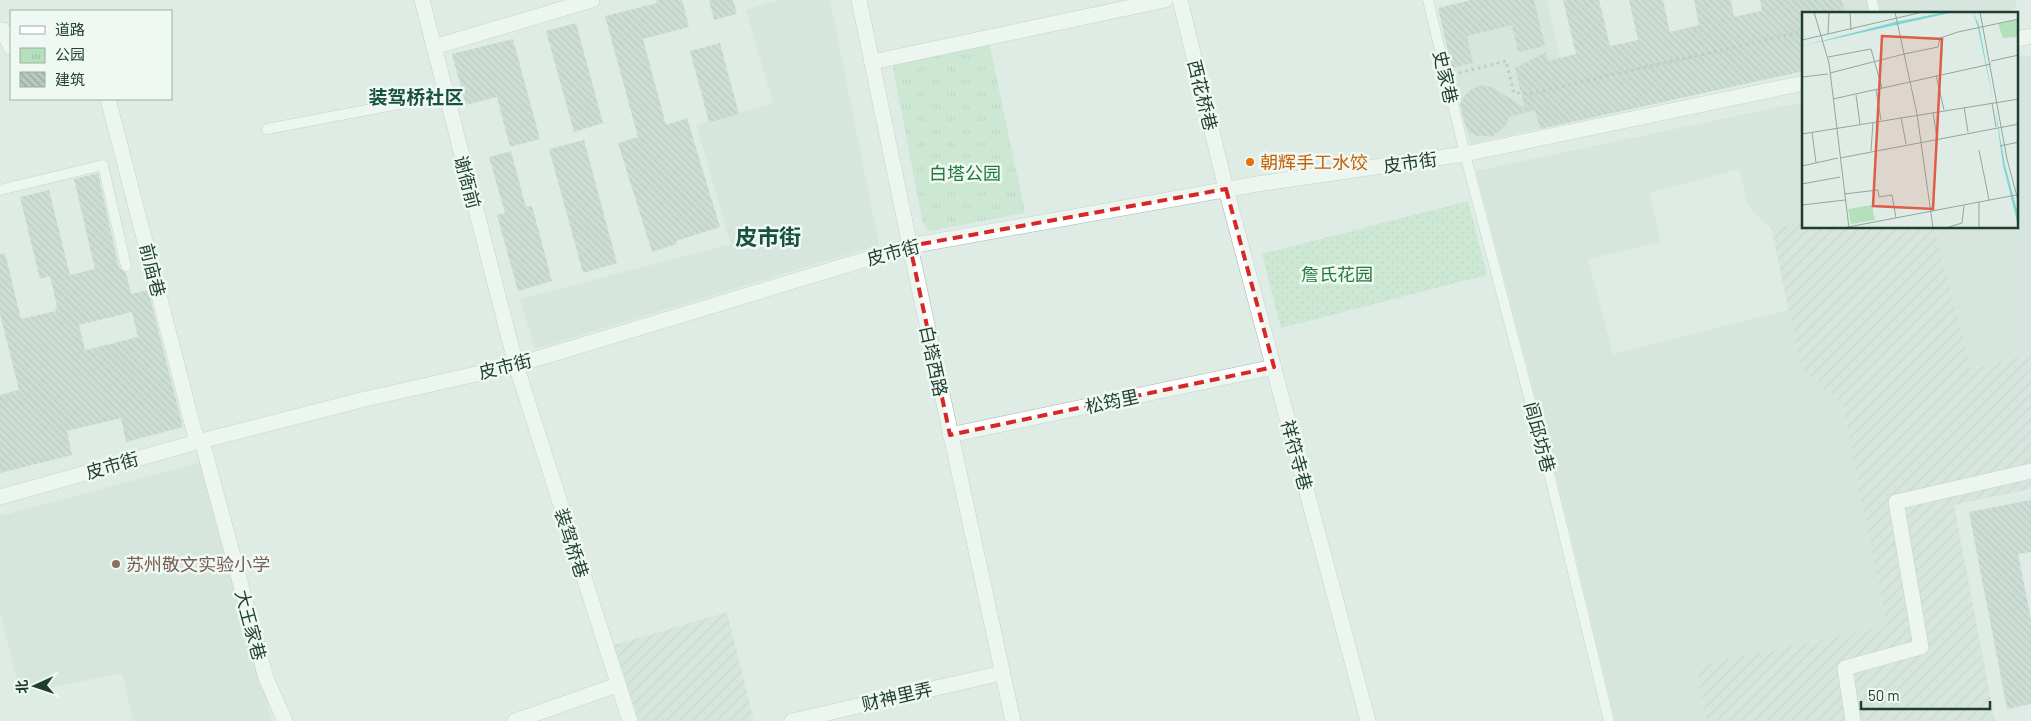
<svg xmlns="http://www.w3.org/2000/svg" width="2031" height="721" font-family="Barlow,'Noto Sans SC',sans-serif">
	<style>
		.built { fill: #cddcd4 }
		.industrial { fill: url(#industrial-furrows) }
		.park { fill: url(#park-tufts) }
		.garden { fill: url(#garden-dots) }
		.building { fill: url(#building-back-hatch); fill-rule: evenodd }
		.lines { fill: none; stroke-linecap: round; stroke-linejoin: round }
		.lane-casing { stroke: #a1b4ac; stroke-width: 11 }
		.street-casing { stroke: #a1b4ac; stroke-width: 16 }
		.secondary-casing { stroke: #9cb9ac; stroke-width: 16 }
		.path { stroke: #7cb39c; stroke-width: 3; stroke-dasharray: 2.5 4; stroke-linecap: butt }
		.lane { stroke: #fff; stroke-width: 10 }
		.street { stroke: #fff; stroke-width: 15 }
		.secondary { stroke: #fff; stroke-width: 15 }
		.marked { fill: none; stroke: #d62828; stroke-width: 4; stroke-dasharray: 10 6; stroke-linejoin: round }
		.food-dot { fill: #e8710a; stroke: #f0f8f3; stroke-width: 2 }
		.education-dot { fill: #8d6e63; stroke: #f0f8f3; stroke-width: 2 }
		.labels { text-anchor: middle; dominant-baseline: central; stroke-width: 5; stroke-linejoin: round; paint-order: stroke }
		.street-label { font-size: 18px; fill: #1e3e32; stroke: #f0f8f3 }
		.food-label { font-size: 18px; fill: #c56008; stroke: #f0f8f3; text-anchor: start }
		.park-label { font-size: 18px; fill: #24793c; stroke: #f0f8f3 }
		.education-label { font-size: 18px; fill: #785e54; stroke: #f0f8f3; text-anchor: start }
		.neighbourhood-label { font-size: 19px; font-weight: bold; fill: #18523e; stroke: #f0f8f3 }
		.district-label { font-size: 22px; font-weight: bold; fill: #18523e; stroke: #f0f8f3 }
		.inset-road { fill: none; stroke: #92a69d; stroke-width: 1 }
		.view { fill: #dd5d46; fill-opacity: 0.15; stroke: #dd5d46; stroke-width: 2.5 }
		.inset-edge { fill: none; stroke: #1e3e32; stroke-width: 2.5 }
	</style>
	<defs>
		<pattern id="industrial-furrows" width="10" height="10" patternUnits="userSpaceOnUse" patternTransform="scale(1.25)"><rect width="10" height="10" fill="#cddcd4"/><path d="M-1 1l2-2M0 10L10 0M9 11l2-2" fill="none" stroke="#b0beb6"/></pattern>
		<pattern id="park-tufts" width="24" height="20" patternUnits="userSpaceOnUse" patternTransform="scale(1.25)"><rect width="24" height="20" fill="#b5e0bc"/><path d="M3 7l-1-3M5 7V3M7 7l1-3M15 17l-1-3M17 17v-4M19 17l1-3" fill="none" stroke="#9bc1a2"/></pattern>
		<pattern id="garden-dots" width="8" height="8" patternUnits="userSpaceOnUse" patternTransform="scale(1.25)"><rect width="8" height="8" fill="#b5e0bc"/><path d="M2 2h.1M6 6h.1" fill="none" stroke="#9bc1a2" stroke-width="1.8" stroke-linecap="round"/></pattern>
		<pattern id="building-back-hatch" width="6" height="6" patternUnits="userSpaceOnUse" patternTransform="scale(1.25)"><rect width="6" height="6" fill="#b7cac0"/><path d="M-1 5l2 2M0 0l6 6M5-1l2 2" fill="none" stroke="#94a59d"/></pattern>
	</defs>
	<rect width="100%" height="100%" fill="#dfece5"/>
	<path class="built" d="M780,0H830L879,245L535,349L520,299L731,244L696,125L773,103L746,10Z
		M1475,0H1547L1560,58L1807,0H2016L2017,5L2009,14H1804L1803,71L1470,144L1438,8Z
		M2026,56H2031V354L1971,369L1935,228H2017V57Z
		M1803,102V222L1771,228L1748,206L1739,169L1649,193L1661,242L1588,259L1613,354L1788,310L1801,368L1842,403L1887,626L1696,666L1707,721H1615L1559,486L1476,171Z
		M206,461L272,721H133L122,673L20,694L0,611V516Z"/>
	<path class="industrial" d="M1803,222L1804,228H1935L1971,369L2031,354V489L1954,505L1995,721H1707L1696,666L1887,626L1842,404L1801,368L1771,228Z
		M727,612L754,721H639L614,645Z"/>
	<path class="park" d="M988,37L1025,213L929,231L923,223L891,58Z"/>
	<path class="garden" d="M1468,201L1487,275L1281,328L1262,254Z"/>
	<path class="building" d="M656,0H682L689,27L643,39L666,125L687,118L720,227L676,241L677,244L652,252L618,143L638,137L605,16L657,3Z
		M709,0H733L737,14L714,20Z
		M1471,0H1534L1545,46L1518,52L1512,25L1467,36L1473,63L1452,68L1438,8Z
		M1563,0H1599L1610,46L1638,40L1629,0H1663L1670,32L1699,25L1694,0H1731L1734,17L1762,11L1760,0H1842L1845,14H1804V71L1540,129L1535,110L1509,117L1506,125L1493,136H1477L1470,133L1466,128L1460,105L1463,98L1469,91L1481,85L1494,88L1525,108L1515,68L1546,52L1548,61L1576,54Z
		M576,23L603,123L574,132L546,31Z
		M513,39L540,139L510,147L497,97L466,105L452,54Z
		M720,43L739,114L709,122L690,51Z
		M584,140L617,263L583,273L549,149Z
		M511,151L526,207L532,206L552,281L518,291L497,215L505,213L489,157Z
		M98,173L119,268L126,273L131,294L148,290L183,427L126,442L121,418L67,431L72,455L0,473V395L19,390L0,314V254L5,253L21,319L56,311L55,307H57L50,276L40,279L20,197L49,190L70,275L95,269L74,179ZM132,312L138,337L85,350L79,325Z
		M2031,500V552L2018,554L2031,619V704L2007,709L1969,512Z"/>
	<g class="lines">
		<defs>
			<path id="lane" d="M1428,0L1465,154L1551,481L1609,721
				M1872,0L1875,14
				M267,129L446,95
				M0,190L103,165L126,266"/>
			<path id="street" d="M1180,0L1226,189L1368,721
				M0,30H3L11,48
				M434,47L592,0
				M872,62L1165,0
				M108,99L197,442
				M950,435L1274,367
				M202,441L266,678L285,721
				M515,721L617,685
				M792,721L1002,673
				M1853,721L1845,668L1921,647L1896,502L2031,471"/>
			<path id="secondary" d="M422,0L516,365L630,721
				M859,0L910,246L1013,721
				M2017,39L2031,36
				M0,497L197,442L361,400L516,365L910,246L1257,184L1465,154L1804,83"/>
		</defs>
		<use href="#lane" class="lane-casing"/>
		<use href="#street" class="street-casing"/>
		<use href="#secondary" class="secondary-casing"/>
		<path class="path" d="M1459,73L1506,61L1514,93H1533L1804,31"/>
		<use href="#lane" class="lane"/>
		<use href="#street" class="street"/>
		<use href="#secondary" class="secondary"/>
	</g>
	<path d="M0 0H2031V721H0ZM1226,189L1274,367L950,435L910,246Z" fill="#dfece5" fill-opacity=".55" fill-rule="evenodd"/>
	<path class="marked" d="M1226,189L1274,367L950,435L910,246Z"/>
	<circle class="food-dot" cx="1250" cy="162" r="5"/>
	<circle class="education-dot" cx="116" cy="564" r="5"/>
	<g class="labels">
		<g class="street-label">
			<text transform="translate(1446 77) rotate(77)">史家巷</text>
			<text transform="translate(1203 95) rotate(76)">西花桥巷</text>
			<text transform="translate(1410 162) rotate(-8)">皮市街</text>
			<text transform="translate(468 182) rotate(75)">谢衙前</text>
			<text transform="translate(893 252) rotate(-15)">皮市街</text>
			<text transform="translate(153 270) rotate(76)">前庙巷</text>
			<text transform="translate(934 361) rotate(78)">白塔西路</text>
			<text transform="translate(505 366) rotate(-14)">皮市街</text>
			<text transform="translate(1112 401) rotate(-12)">松筠里</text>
			<text transform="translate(1540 437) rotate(75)">闾邱坊巷</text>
			<text transform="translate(1297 455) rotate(75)">祥符寺巷</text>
			<text transform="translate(112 465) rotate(-16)">皮市街</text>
			<text transform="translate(572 543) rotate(72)">装驾桥巷</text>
			<text transform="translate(251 625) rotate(75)">大王家巷</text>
			<text transform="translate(897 696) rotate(-13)">财神里弄</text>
		</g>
		<g class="food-label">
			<text x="1260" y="162">朝辉手工水饺</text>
		</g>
		<g class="park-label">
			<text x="965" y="173">白塔公园</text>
			<text x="1337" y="274">詹氏花园</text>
		</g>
		<g class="education-label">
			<text x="126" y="564">苏州敬文实验小学</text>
		</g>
		<g class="neighbourhood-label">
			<text x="416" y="96">装驾桥社区</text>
		</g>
		<g class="district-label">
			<text x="768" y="236">皮市街</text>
		</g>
	</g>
	<g transform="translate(1802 12)">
		<rect width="216" height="216" fill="#dfece5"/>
		<path d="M70,193L73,208L49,212L46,197Z" fill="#b5e0bc"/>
		<path d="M216,7V25L201,26L196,12Z" fill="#b5e0bc"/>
		<path d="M144,0H152L0,34L93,10ZM171,0L177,13L191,88L176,16ZM193,96L203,153L216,202V213L201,153Z" fill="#80d4d8"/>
		<path class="inset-road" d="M12,0L27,51L47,216M48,0L49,18M93,0L115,102L131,216M178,0L205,147L217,192M26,22L27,0M0,28L121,0M102,42L136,35L138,26L156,20L217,7M26,45L69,37L80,76M189,49L217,43M28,61L102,42M134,63L142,98M0,65L26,62M74,78L79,108M54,83L58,112M31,87L189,52M190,91L194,115M162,95L166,120M131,100L135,126M99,105L104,132M10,120L14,151M0,122L217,87M198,134L217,130M177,138L187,188M69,139L71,110M38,146L217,112M0,154L36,146M0,172L38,165M42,182L76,178L77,185L90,183L94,206M177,190V216M0,193L43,188M41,216L214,183M144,216L160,211L162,194"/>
		<path class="view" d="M80,24L140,27L131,197L71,194Z"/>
		<rect width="216" height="216" class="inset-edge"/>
	</g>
	<rect x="10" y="10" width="162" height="90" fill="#f0f8f3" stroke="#9caea6"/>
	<rect x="20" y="26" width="25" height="8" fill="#ffffff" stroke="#9caea6"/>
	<text x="55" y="35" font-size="15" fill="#1e3e32">道路</text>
	<rect x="20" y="48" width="25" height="15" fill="url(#park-tufts)" stroke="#9caea6"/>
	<text x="55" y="60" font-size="15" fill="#1e3e32">公园</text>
	<rect x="20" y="72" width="25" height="15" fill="url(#building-back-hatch)" stroke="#9caea6"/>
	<text x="55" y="85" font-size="15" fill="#1e3e32">建筑</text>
	<g transform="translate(35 686) rotate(267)" stroke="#f0f8f3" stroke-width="4" paint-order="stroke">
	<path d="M0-4L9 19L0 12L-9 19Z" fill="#1e3e32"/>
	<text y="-8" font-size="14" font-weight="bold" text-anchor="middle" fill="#1e3e32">北</text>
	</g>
	<path d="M1861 701v8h129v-8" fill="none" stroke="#1e3e32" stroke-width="2.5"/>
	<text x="1868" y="701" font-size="15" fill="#1e3e32" stroke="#f0f8f3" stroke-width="4" paint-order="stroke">50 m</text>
</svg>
